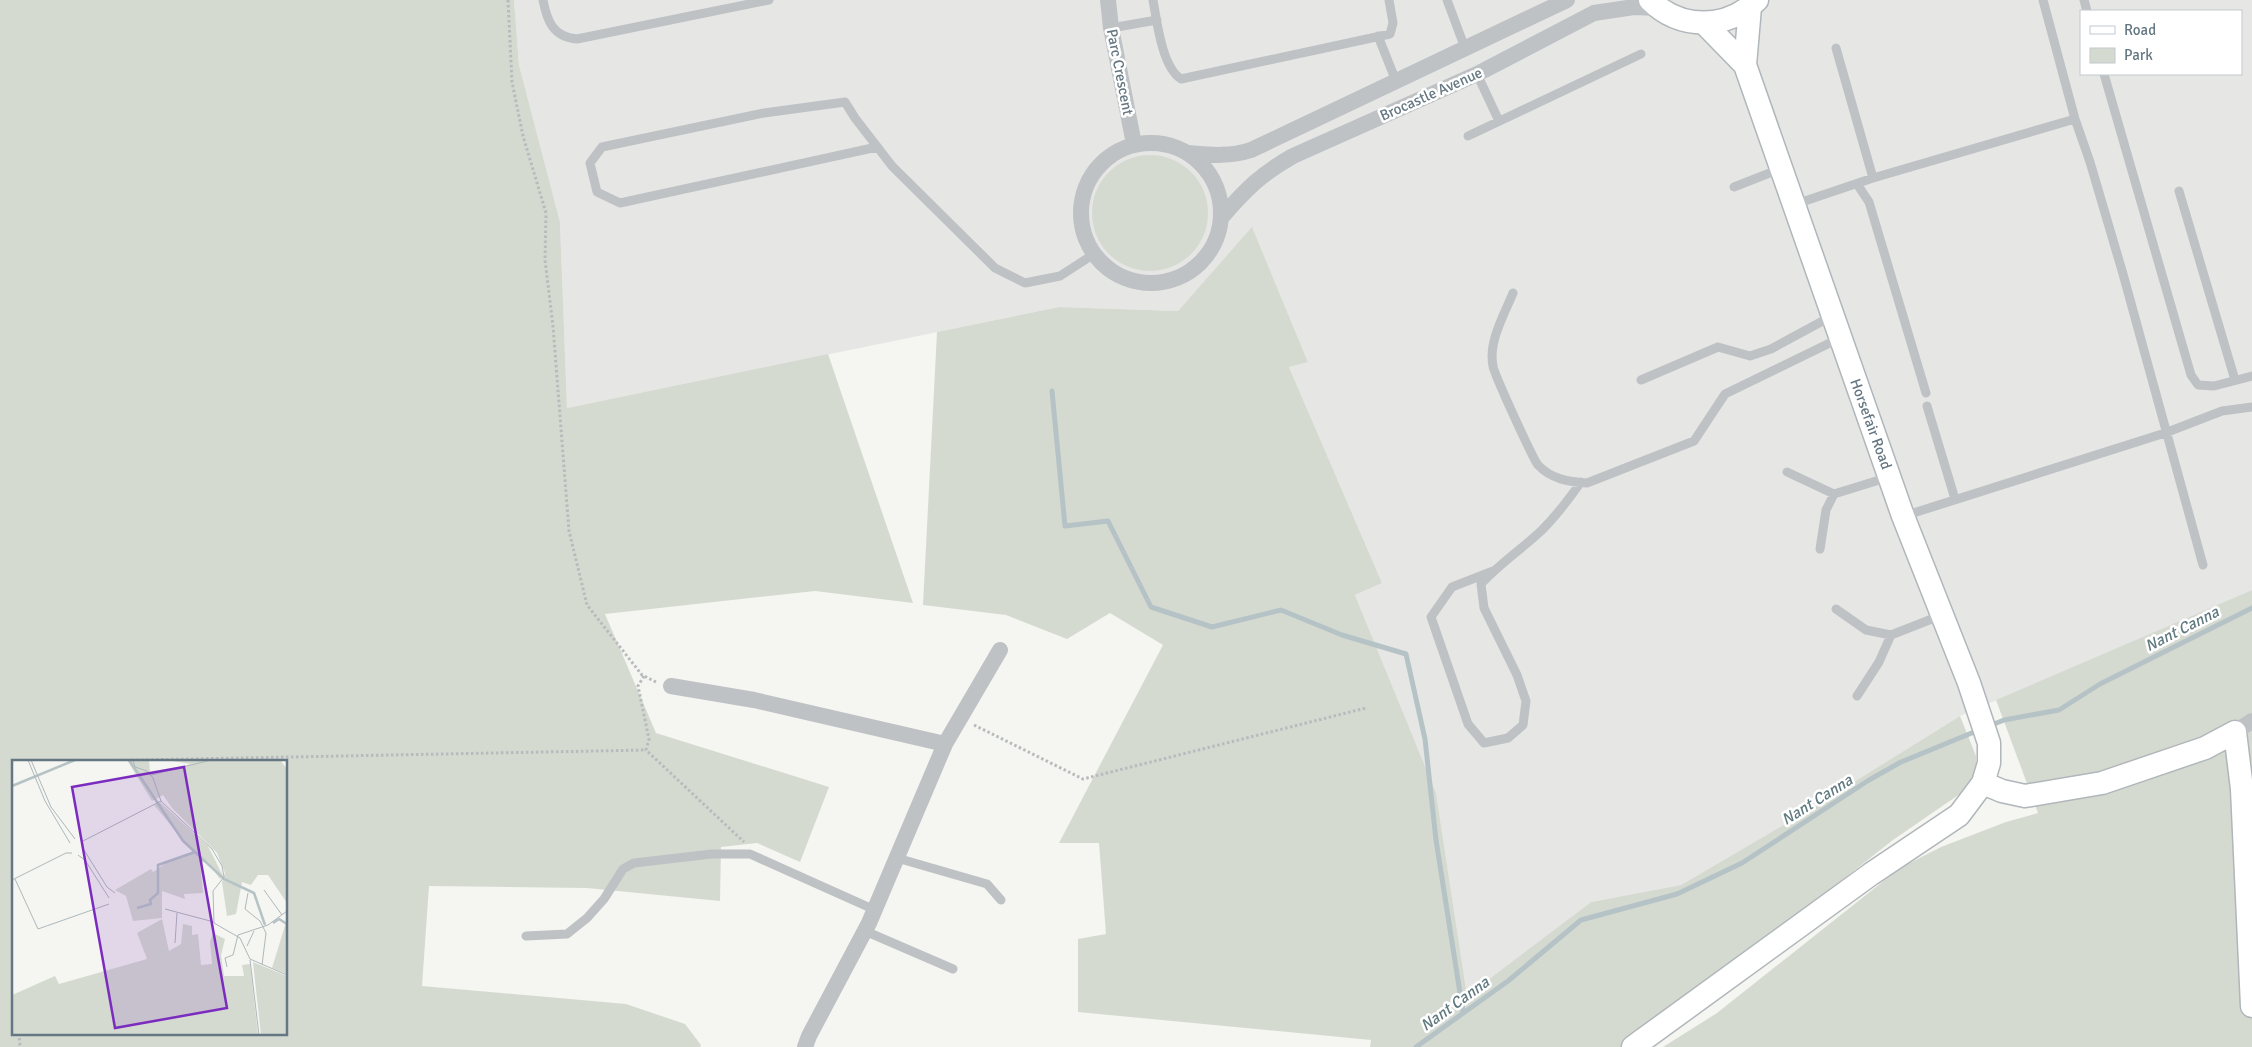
<svg xmlns="http://www.w3.org/2000/svg" width="2252" height="1047" font-family="Signika,sans-serif">
	<style>
		.built { fill: #e6e6e5; fill-rule: evenodd }
		.green { fill: #d5dad1; fill-rule: evenodd }
		.lines { fill: none; stroke-linecap: round; stroke-linejoin: round }
		.stream { stroke: #b5c3c6; stroke-width: 5 }
		.secondary-casing { stroke: #b0b6ba; stroke-width: 25 }
		.path { stroke: #b8bbbd; stroke-width: 3; stroke-dasharray: 2.5 2.5; stroke-linecap: butt }
		.lane { stroke: #bec2c5; stroke-width: 9 }
		.street { stroke: #bec2c5; stroke-width: 16 }
		.secondary { stroke: #fff; stroke-width: 22 }
		.labels { text-anchor: middle; dominant-baseline: central; stroke-width: 5; stroke-linejoin: round; paint-order: stroke }
		.street-label { font-size: 15px; fill: #657782; stroke: #fff }
		.water-label { font-size: 16px; font-style: italic; fill: #60797f; stroke: #fff }
		.inset-river { fill: none; stroke: #b5c3c6; stroke-width: 2.5 }
		.inset-road { fill: none; stroke: #aeb8bb; stroke-width: 1 }
		.view { fill: #7b2cbf; fill-opacity: 0.15; stroke: #7b2cbf; stroke-width: 2.5 }
		.inset-edge { fill: none; stroke: #657782; stroke-width: 2.5 }
	</style>
	<rect width="100%" height="100%" fill="#f5f5f1"/>
	<path class="built" d="M514,0H2252V590L1960,716L1804,813L1681,885L1591,902L1467,997L1436,793L1355,595L1382,583L1289,367L1308,362L1252,228L1178,311L1059,307L567,408L560,222L519,65ZM2081,11H2241V74H2081Z"/>
	<path class="green" d="M0,0H514L519,65L560,222L567,408L828,354L913,603L815,591L605,614L656,733L829,787L800,862L757,843L721,847L720,901L587,888L429,886L422,986L626,1004L685,1024L701,1045L700,1047H0ZM14,761H286V1033H14Z
		M1092 213a58 58 0 1 1 116 0a58 58 0 1 1-116 0Z
		M1252,227L1308,362L1289,367L1382,583L1355,595L1436,793L1467,996L1591,902L1681,885L1804,813L1960,716L1976,756V773L1970,787L1893,840L1763,942L1622,1047H1370L1371,1040L1078,1012V939L1106,934L1099,843H1059L1163,645L1110,613L1067,639L1006,615L923,605L937,332L1059,307L1178,311Z
		M2252,590V1047H1663L1717,1013L1900,868L1941,847L2006,822L2038,813L1996,700Z"/>
	<g class="lines">
		<path class="stream" d="M1052,391L1065,526L1108,521L1151,607L1212,627L1281,610L1342,635L1406,654L1425,739L1436,840L1463,1012
			M1989,726L2004,720L2059,710L2100,684L2252,608
			M1416,1047L1508,981L1581,920L1677,894L1742,863L1869,780L1901,762L1979,730"/>
		<defs>
			<path id="secondary" d="M1650,0C1680,30 1727,30 1757,0
				M1705,24L1745,65
				M1983,783L2002,791L2025,796L2102,783L2205,748L2235,732L2242,789L2252,1006
				M1633,1047L1871,874L1959,815L1983,783L1989,763V743L1969,683L1903,516L1745,65L1750,7"/>
		</defs>
		<use href="#secondary" class="secondary-casing"/>
		<path class="path" d="M508,0L512,82L523,136L546,213L545,260L553,326L569,531L587,605L642,675L656,682
			M644,676L638,686L649,739L646,750L744,842
			M974,725L1083,779L1366,708
			M86,761L646,750
			M19,1033L20,1047"/>
		<path class="lane" d="M543,0C547,21 553,37 577,39L769,0
			M1153,0C1157,22 1162,67 1181,79L1390,34L1393,23L1389,0
			M1447,0L1465,48
			M2043,0L2075,119L2090,162L2123,274L2203,565
			M2084,0L2087,11
			M1111,28L1157,20
			M1378,36L1396,81
			M1836,48L1873,178
			M1477,74L1499,121
			M2104,74L2191,375L2198,385L2214,386L2252,376
			M1468,136L1641,54
			M877,147L620,203L597,192L590,163L602,147L764,113L845,102L855,118L892,166L995,268L1025,283L1060,276L1094,254
			M1857,184L1869,202L1926,393
			M1734,187L1780,169
			M2179,191L2235,380
			M1793,205L1873,178L2075,119
			M1513,293C1504,315 1488,342 1493,366C1494,374 1533,459 1538,465C1551,479 1569,482 1587,483L1694,441L1725,394L1840,338
			M1641,380L1718,347L1750,356L1771,349L1832,316
			M1927,406L1955,499
			M1787,472L1834,494L1889,477
			M1904,516L2165,433L2222,411L2252,407
			M1820,549L1826,510L1834,494
			M1493,571L1452,587L1431,617L1468,724L1484,743L1508,738L1523,725L1526,701L1517,675L1484,608L1481,584C1499,564 1522,549 1542,530C1557,515 1569,499 1581,482
			M1836,609L1866,630L1891,635L1942,615
			M1857,696L1879,662L1891,635
			M897,858L987,884L1001,900
			M865,931L953,969
			M526,936L567,934L587,918L604,899L623,869L634,863L712,854H750L875,910"/>
		<path class="street" d="M1108,0L1111,28L1134,144
			M1081 213a70 70 0 1 1 140 0a70 70 0 1 1-140 0Z
			M1189,153C1211,155 1230,157 1251,150L1567,0
			M1221,218C1245,190 1261,174 1293,156L1477,74L1594,13L1634,7L1659,8
			M671,686L754,700L945,744
			M2235,732L2252,721
			M805,1047L809,1036L869,923L945,744L1000,650"/>
		<use href="#secondary" class="secondary"/>
	</g>
	<g class="labels">
		<g class="street-label">
			<text transform="translate(1120 72) rotate(79)">Parc Crescent</text>
			<text transform="translate(1431 94) rotate(-24)">Brocastle Avenue</text>
			<text transform="translate(1871 424) rotate(70)">Horsefair Road</text>
		</g>
		<g class="water-label">
			<text transform="translate(2182 629) rotate(-27)">Nant Canna</text>
			<text transform="translate(1817 800) rotate(-32)">Nant Canna</text>
			<text transform="translate(1455 1004) rotate(-36)">Nant Canna</text>
		</g>
	</g>
	<g transform="translate(12 760)">
		<rect width="275" height="275" fill="#f5f5f1"/>
		<path d="M115,0H137L138,13L179,4L154,0H268L275,9V143L256,115H246L239,125L230,122L224,154L215,156L210,122L213,113L205,93L160,48L151,35L140,41ZM148,42L196,86L211,116L208,119L196,102H188L191,133L172,134L173,139L150,131V158L121,161L114,136L103,130L139,109L141,112L160,99L181,92L142,45ZM150,159L157,191L169,184L171,164L180,166V175L186,174L189,205L200,204L198,182L201,173L213,179L209,195L212,216H232L230,205L238,204L246,275H0V235L43,216L47,224L135,199L125,173ZM275,159V214L260,208ZM241,202L275,216V275H249Z" fill="#d5dad1"/>
		<path class="inset-river" d="M117,0L171,81L212,119L242,133L253,165M0,26L63,0M125,148L139,144L138,140L146,133V105L183,92M261,163L267,159L275,164"/>
		<path class="inset-road" d="M16,0L33,41L58,83M19,0L39,47L63,79M121,0L123,7L135,11L141,18L149,41M139,15L199,0M149,41L200,89L210,106L212,117L201,131L202,163L228,178L238,199L275,215M71,81L149,41M72,90L95,127L103,133M66,95L73,100L97,138M3,119L26,169L97,144M0,120L54,93H60M252,130L270,155M236,133L233,149L248,161L254,173L250,205M153,149L202,162M163,183L165,153M235,186L242,171M238,200L247,275M215,207L213,198L221,195L226,175L256,165L275,151"/>
		<path class="view" d="M172,7L215,248L103,268L60,27Z"/>
		<rect width="275" height="275" class="inset-edge"/>
	</g>
	<rect x="2080" y="10" width="162" height="65" fill="#ffffff" stroke="#c1c9cd"/>
	<rect x="2090" y="26" width="25" height="8" fill="#ffffff" stroke="#c1c9cd"/>
	<text x="2124" y="35" font-size="15" fill="#657782">Road</text>
	<rect x="2090" y="48" width="25" height="15" fill="#d5dad1" stroke="#c1c9cd"/>
	<text x="2124" y="60" font-size="15" fill="#657782">Park</text>
</svg>
